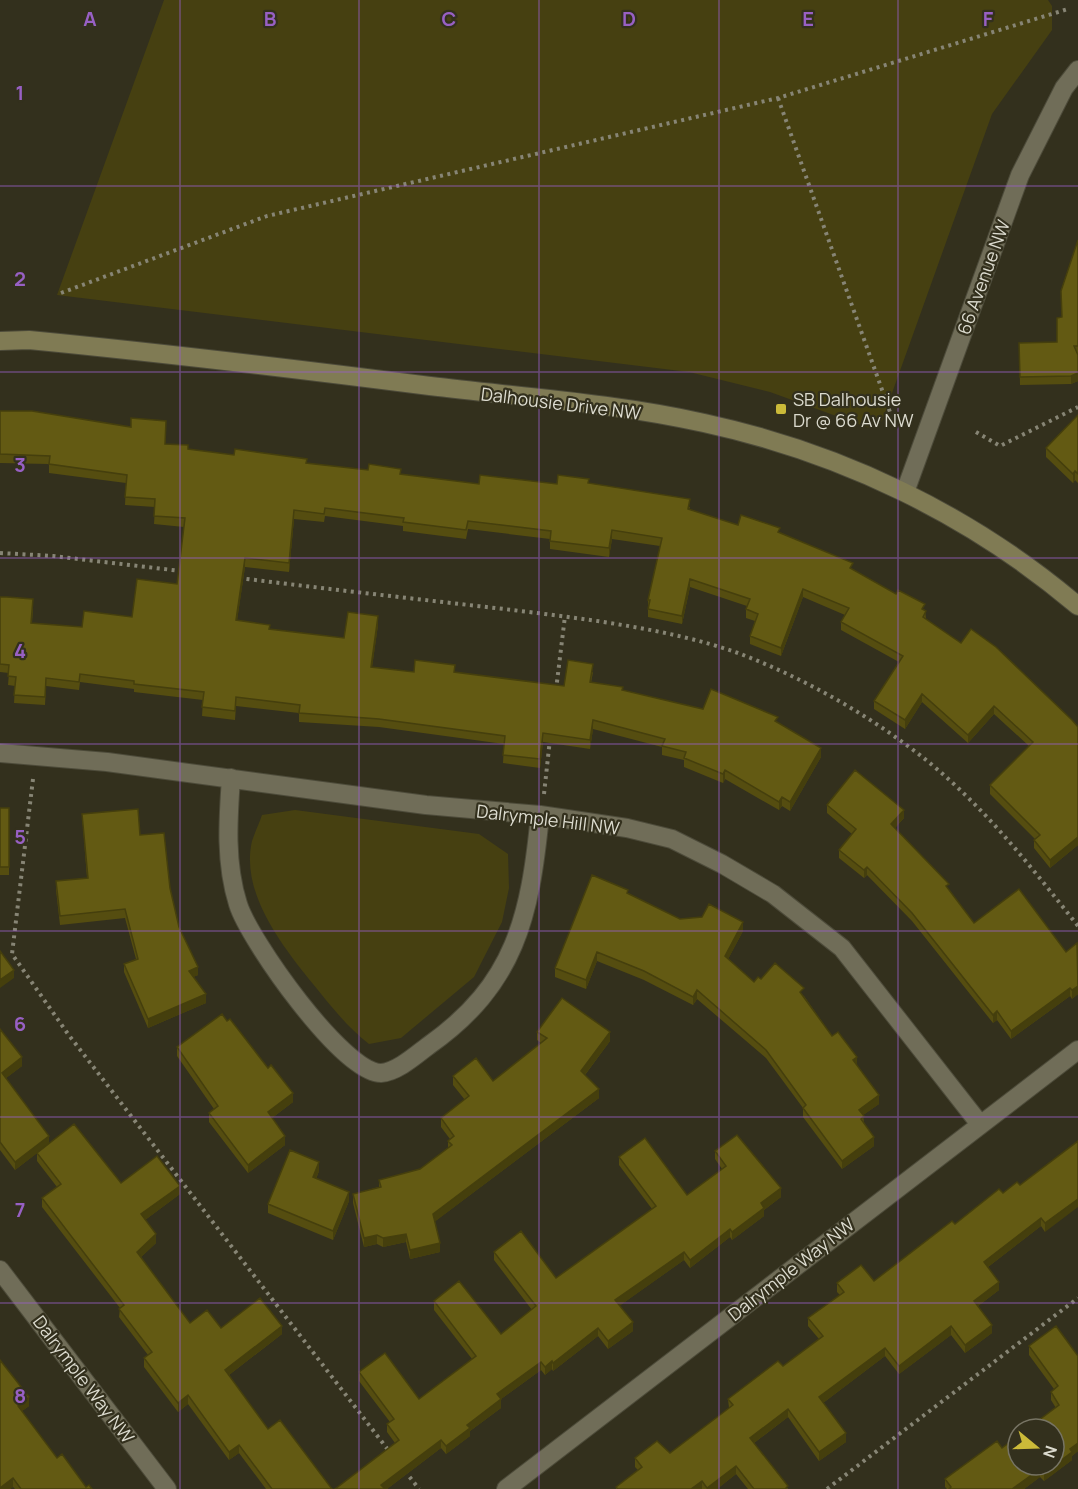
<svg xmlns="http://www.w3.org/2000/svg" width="1078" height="1489" font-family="Manrope,sans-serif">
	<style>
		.green { fill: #464011 }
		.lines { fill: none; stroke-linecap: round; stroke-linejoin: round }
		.street-casing { stroke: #4d4b3a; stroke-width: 20 }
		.secondary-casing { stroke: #4d4b3a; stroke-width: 20 }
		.path { stroke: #878575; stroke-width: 4; stroke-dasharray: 3 4.5; stroke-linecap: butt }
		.street { stroke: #706d58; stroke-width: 18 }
		.secondary { stroke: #807b54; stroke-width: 18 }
		.wall { fill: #554d10 }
		.shaded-wall { fill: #453f0d }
		.building { fill: #635a13; stroke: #453f0d; stroke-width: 1.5 }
		.grid { fill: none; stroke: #9860c4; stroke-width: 1.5; stroke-opacity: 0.55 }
		.poi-dot { fill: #cbba39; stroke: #33301d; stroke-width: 2 }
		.labels { text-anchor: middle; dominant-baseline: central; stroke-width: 4.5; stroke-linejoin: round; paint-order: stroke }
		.street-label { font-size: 18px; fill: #dcdbcf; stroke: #33301d }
		.poi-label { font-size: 18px; fill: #dcdbcf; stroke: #33301d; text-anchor: start }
		.grid-label { font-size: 20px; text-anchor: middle; font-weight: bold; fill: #9860c4; stroke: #33301d; stroke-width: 4.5; stroke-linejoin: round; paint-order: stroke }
	</style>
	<rect width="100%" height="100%" fill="#33301d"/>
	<path class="green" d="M164,0H1048L1052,6V30L992,114L882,421L872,429L770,392L689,372L57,295Z
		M295,810L479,834L508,854L509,888L502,922L474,977L401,1038L369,1044C347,1027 331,1006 313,984C283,947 240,893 252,841C255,832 259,824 262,815Z"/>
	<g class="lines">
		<defs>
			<path id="street" d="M905,492L1020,175L1064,88L1078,70
				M0,753L107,762L426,805L540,815L627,828L672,839L722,864L773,894L842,948L979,1123
				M231,778C228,820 225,863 238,904C249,940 343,1073 381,1073C397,1072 416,1055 428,1046C516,984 530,916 540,815
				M0,1270L167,1489
				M506,1489L1078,1050"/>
			<path id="secondary" d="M0,341L29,340C163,353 297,369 430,386C521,397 615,403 704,423C842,453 971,515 1078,606"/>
		</defs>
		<use href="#street" class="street-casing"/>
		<use href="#secondary" class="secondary-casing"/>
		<path class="path" d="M778,98L891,415
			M61,293L267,216L778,98L1068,9
			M976,432L1000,446L1078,407
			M0,553L53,556L181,571
			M239,578C328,589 416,599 504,609C578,618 668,628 738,653C796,675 851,705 901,741C973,792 1024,858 1078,926
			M556,690L565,616
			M33,779L12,954L68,1034L389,1451
			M544,794L550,739
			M405,1471L419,1489
			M827,1489L1078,1298"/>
		<use href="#street" class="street"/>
		<use href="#secondary" class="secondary"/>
	</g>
	<path class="wall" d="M1078,240V381L1071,384L1020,385L1019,343L1057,342Z
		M0,411L131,427L166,430L165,444L188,449L234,455L307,463L479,484L589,483L690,507L689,510L738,525L780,533L853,570L925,610L926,619L1078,727V845L1050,868L1034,848V840L1035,839L990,794V785L1029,746L994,714L968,743L922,702L905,729L874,709V701L899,662L841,630V622L845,615L803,597L781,656L750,644V636L755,621L746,618V609L747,606L690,587L682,624L648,617V600L660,546L612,539L609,557L550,549V539L468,529L466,539L403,531V526L325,516L324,522L294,519L289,572L245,567L237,620L270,629L344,638L378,625L372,667L414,672L455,673L564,686L593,672L591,683L703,709L778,723L821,757L790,811L782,806L779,810L725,779L723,783L684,767V760L662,755V747L593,729L590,749L543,742L540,768L503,763L504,744L379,727L299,722V713L236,706L235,720L202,716L203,700L134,692V689L80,682L79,690L46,686L45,705L14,703L15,686L8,685L9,673L0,672V597L33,608L32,623L82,627L132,617L177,584L184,527L154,524L155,507L125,505L126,483L49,473V464L0,463Z
		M1078,415V483L1075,480L1073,483L1046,457V448Z
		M827,805L904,818L895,828L949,890L974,923L1066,952L1078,944V994L1072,999L1070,996L1011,1039L997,1020L993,1023L912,921L867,875L864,878L839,858V850L852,834L827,813Z
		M0,808H9V875H0Z
		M82,814L140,835L170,888L179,927L198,975L193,977L206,1003L148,1028L124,972V964L136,959L125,918L60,925L56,890V881L87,878Z
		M628,894L680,919L743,931L728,959L754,982L761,979L804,996L832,1036L857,1066L879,1104L863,1115L864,1123L874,1146L842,1169L803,1117V1108L766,1058L697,999L693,1005L644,980L597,961L586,989L555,977V968Z
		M0,1029L22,1066L6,1078L49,1143L121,1183L180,1194L145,1220L156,1243L141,1257L190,1323L221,1328L282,1334L229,1375L268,1429L332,1489H266L239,1453L229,1460L188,1404L178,1412L144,1367V1358L148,1355L119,1317L120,1308L42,1207V1198L57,1187L37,1161V1153L15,1170L0,1150Z
		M537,1032L610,1041L585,1075L599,1098L434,1222L440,1252L410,1259L406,1242L383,1247L377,1244L364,1247L353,1203V1194L379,1187V1180L420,1169L448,1148V1141L450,1139L441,1127V1118L465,1100L453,1085V1076L493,1081L541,1043L537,1040Z
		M177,1047L293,1102L272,1118L285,1145L248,1173L209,1122V1113L214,1109L177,1056Z
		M1078,1141L1045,1232L1041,1226L988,1267L999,1290L978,1306L992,1333L965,1353L951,1335L899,1374L885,1356L823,1403L846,1442L819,1461L788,1417L754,1443L788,1489H748L736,1474L717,1489H616V1487L638,1470L635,1467V1458L670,1453L729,1408L728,1399L783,1366L819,1339L808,1326V1318L840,1295L837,1292V1283L874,1281L955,1224L1003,1193L1020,1185Z
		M715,1151L781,1197L764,1210V1216L732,1240L730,1237L690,1268L684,1260L619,1306L633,1331L608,1349L598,1336L553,1371L552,1369L545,1375L541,1370L501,1399V1408L470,1431V1436L446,1454L441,1448L387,1489H335L395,1443L387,1432V1424L390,1422L359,1381V1372L419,1399L472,1359L434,1310V1301L501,1334L532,1310L494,1260V1252L556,1278L652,1209L619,1165V1157L687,1195L722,1169L715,1159Z
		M319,1171L316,1179L349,1201L333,1240L268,1213V1204Z
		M1029,1346L1078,1356V1451L1072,1456V1460L1044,1481L1040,1477L1024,1489H947L945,1487V1479L1002,1448L1056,1408L1051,1400V1392L1054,1389L1029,1355Z
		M0,1360L29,1406L22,1411L57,1458L86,1487L92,1489H15L13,1487L10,1489H0Z"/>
	<path class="shaded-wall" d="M1078,373V381L1071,384V376Z
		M1075,471V480L1073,483V474Z
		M294,510V519L289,572V563Z
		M612,530V539L609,557V548Z
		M245,558V567L236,628V620Z
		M690,579V587L682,624V616Z
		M803,589V597L781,656V648Z
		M378,616V625L371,675V667Z
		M922,694V702L905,729V720Z
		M994,706V714L968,743V735Z
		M593,720V729L590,749V740Z
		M543,733V742L540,768V759Z
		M821,748V757L790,811V802Z
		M725,770V779L723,783V774Z
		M782,797V806L779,810V802Z
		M904,810V818L891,832V824Z
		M1078,837V845L1050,868V860Z
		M867,867V875L864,878V870Z
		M743,922V931L725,965V956Z
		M597,952V961L586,989V980Z
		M198,967V975L189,979V971Z
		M14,970V978L0,988V980Z
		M1078,986V994L1072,999V990Z
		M1070,988V996L1011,1039V1031Z
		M697,990V999L693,1005V997Z
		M206,994V1003L148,1028V1019Z
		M997,1011V1020L993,1023V1015Z
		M610,1032V1041L581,1080V1071Z
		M22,1057V1066L2,1081V1073Z
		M857,1057V1066L853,1060Z
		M599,1089V1098L433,1223V1214Z
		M293,1093V1102L268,1121V1112Z
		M879,1095V1104L859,1118V1110Z
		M49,1136V1144L15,1170V1162Z
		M285,1136V1145L248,1173V1165Z
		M874,1137V1146L842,1169V1161Z
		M319,1162V1171L313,1186V1177Z
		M180,1186V1194L141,1223V1214Z
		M781,1188V1197L764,1210V1216L732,1240V1232L761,1203Z
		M349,1192V1201L333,1240V1231Z
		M1078,1199V1207L1045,1232V1223Z
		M1041,1218V1226L984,1270V1262Z
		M730,1229V1237L690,1268V1260Z
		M156,1234V1243L137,1261V1252Z
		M406,1234V1242L383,1247V1238Z
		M377,1235V1244L364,1247V1238Z
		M440,1243V1252L410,1259V1250Z
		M684,1252V1260L615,1309V1300Z
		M999,1282V1290L974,1309V1301Z
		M633,1322V1331L608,1349V1341Z
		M992,1325V1333L965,1353V1345Z
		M282,1326V1334L225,1378V1370Z
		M951,1326V1335L899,1374V1366Z
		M598,1328V1336L553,1371V1363Z
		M885,1348V1356L819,1406V1397Z
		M552,1361V1369L545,1375V1367Z
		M541,1362V1370L497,1402V1394Z
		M188,1395V1404L178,1412V1403Z
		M29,1397V1406L18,1414V1406Z
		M501,1399V1408L470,1431V1436L446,1454V1446L467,1425Z
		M788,1409V1417L750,1446V1438Z
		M846,1433V1442L819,1461V1452Z
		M441,1440V1448L387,1489H381V1485Z
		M1078,1443V1451L1072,1456V1460L1044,1481V1473Z
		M239,1445V1453L229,1460V1452Z
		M736,1466V1474L717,1489H707V1488Z
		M1040,1469V1477L1024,1489H1012Z
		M13,1478V1487L10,1489H0V1488Z
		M702,1481V1489H691Z"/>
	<path class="building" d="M1078,240V346H1074L1078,355V373L1071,376L1020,377L1019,343L1057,342V318L1062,317L1061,291Z
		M0,411H32L131,427V418L166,421L165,444L188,445V449L234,455L235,449L307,459L306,463L368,470L369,464L401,469L400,474L479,484L480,475L557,484L558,475L589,479L588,483L690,499L688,509L738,525L741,515L780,528L778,532L853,563L850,568L896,594L898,590L925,604L922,609L926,611L923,617L961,643L971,629L996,647L1072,720L1078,727V837L1050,860L1034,840L1040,835L990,785L1033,742L994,706L968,735L922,694L905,720L874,701L903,656L841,622L849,608L803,589L781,648L750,636L758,614L746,609L750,599L690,579L682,616L648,609L650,600H648L662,538L612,530L609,548L550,541L551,531L468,521L466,530L403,522L404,518L325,508L324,514L294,510L289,563L245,558L236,620L270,625L269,629L344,638L348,612L378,616L371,667L414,672L415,660L455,665L454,672L564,686L568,660L593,664L590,682L623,687L622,690L703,709L711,689L778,717L775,721L821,748L790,802L782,797L779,802L725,770L723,774L684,758L686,752L662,746L665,739L593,720L590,740L543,733L540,759L503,755L505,736L379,719L299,713L300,705L236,697L235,711L202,707L204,692L134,684V681L80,674L79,682L46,678L45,697L14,695L16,677L8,676L9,665L0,664V597H7L33,599L31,623L82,627L84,611L132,617L137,579L177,584L185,518L154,516L155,499L125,497L127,475L49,464L50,456L0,454Z
		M1078,415V474L1075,471L1073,474L1046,448Z
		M855,770L904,810L891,824L949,884L946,886L974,923L1019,889L1066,952L1077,943L1078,986L1072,990L1070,988L1011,1031L997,1011L993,1015L912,913L867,867L864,870L839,850L856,829L827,805Z
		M0,808H9V867H0Z
		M138,809L140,835L164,833L170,888L179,927L198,967L189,971L206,994L148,1019L124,964L138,959L125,909L60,916L56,881L88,878L82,814Z
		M592,875L628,890L627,893L680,919L702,917L709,904L743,922L725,956L754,982L758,977L761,979L775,963L804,988L800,992L832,1036L838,1032L857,1057L853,1060L879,1095L859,1110L864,1116L861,1119L874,1137L842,1161L803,1108L806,1105L766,1050L697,990L693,997L644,971L597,952L586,980L555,968Z
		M0,951L14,970L0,980Z
		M562,998L610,1032L581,1071L599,1089L433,1214L440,1243L410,1250L406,1234L383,1238L377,1235L364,1238L353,1194L381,1187L379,1180L420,1169L452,1145L448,1141L454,1136L441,1118L469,1096L453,1076L476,1058L493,1081L547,1038L537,1032Z
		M222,1014L227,1021L230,1019L268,1068L271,1065L293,1093L268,1112L285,1136L248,1165L209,1113L218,1106L177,1047Z
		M0,1029L22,1057L2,1073L49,1136L15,1162L0,1142Z
		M74,1124L121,1183L157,1156L180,1186L141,1214L156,1234L137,1252L190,1323L207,1310L221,1328L260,1298L282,1326L225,1370L268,1429L280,1420L332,1489H272L239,1445L229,1452L188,1395L178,1403L144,1358L152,1352L119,1309L124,1305L42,1198L61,1184L37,1153Z
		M737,1135L781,1188L761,1203L764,1208L732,1232L730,1229L690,1260L684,1252L615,1300L633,1322L608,1341L598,1328L553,1363L552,1361L545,1367L541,1362L497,1394L501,1399L467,1425L470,1428L446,1446L441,1440L381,1485L385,1489H335L399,1440L387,1424L394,1419L359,1372L385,1353L419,1399L476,1356L434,1301L459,1281L501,1334L536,1306L494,1252L521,1231L556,1278L656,1206L619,1157L645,1138L687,1195L726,1166L715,1151Z
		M1078,1141V1199L1045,1223L1041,1218L984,1262L999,1282L974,1301L992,1325L965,1345L951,1326L899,1366L885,1348L819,1397L846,1433L819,1452L788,1409L750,1438L788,1486L786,1488V1489H754L736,1466L707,1488L702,1481L691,1489H618L616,1487L642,1467L635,1458L657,1441L670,1453L733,1405L728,1399L778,1361L783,1366L823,1336L808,1318L844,1292L837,1283L861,1265L874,1281L952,1221L955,1224L999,1189L1003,1193L1017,1182L1020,1185Z
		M290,1150L319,1162L313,1177L349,1192L333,1231L268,1204Z
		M1056,1326L1078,1356V1443L1070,1449L1072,1452L1044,1473L1040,1469L1012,1489H949L951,1487L945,1479L997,1441L1002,1448L1018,1436V1465H1054V1429H1027L1059,1405L1051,1392L1058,1386L1029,1346Z
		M0,1360L29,1397L18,1406L57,1458L62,1454L86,1487L89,1485L92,1489H21L13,1478L0,1488Z"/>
	<path class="grid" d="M180,0V1489M359,0V1489M539,0V1489M719,0V1489M898,0V1489M0,186H1078M0,372H1078M0,558H1078M0,744H1078M0,931H1078M0,1117H1078M0,1303H1078"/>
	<rect class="poi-dot" x="775" y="403" width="12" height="12" rx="3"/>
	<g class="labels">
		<g class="street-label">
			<text transform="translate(983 277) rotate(-70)">66 Avenue NW</text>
			<text transform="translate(561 403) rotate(7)">Dalhousie Drive NW</text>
			<text transform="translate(548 819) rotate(7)">Dalrymple Hill NW</text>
			<text transform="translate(791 1269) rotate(-38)">Dalrymple Way NW</text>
			<text transform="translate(84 1379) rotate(53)">Dalrymple Way NW</text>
		</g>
		<g class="poi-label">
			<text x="793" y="399">SB Dalhousie<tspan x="793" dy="21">Dr @ 66 Av NW</tspan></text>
		</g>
	</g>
	<g class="grid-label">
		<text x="90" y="26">A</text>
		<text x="270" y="26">B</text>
		<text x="449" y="26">C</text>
		<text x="629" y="26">D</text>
		<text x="808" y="26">E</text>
		<text x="988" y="26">F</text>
		<text x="20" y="100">1</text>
		<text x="20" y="286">2</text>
		<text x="20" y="472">3</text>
		<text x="20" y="658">4</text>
		<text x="20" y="844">5</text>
		<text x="20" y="1031">6</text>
		<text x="20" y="1217">7</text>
		<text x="20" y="1403">8</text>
	</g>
	<g transform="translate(1036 1447) rotate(109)"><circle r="28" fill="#33301d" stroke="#777464" stroke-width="1.5"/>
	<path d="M0-4.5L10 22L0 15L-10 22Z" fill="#cbba39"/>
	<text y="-9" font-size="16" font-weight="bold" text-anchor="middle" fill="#dcdbcf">N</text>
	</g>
</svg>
